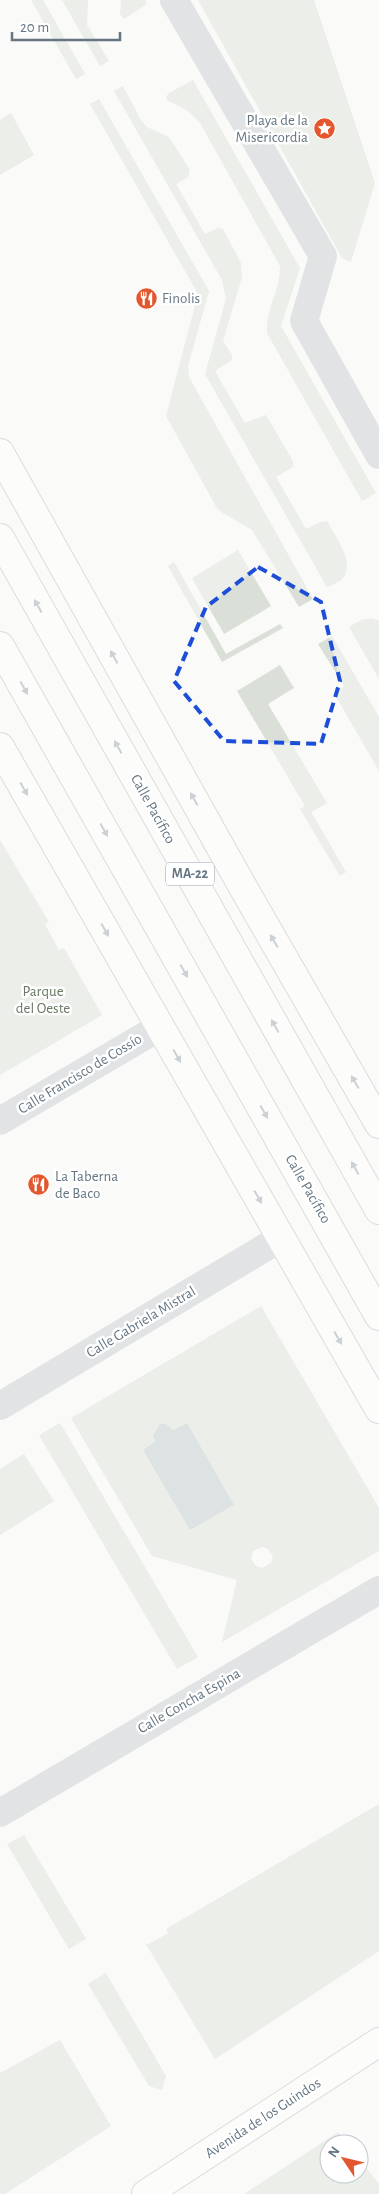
<svg xmlns="http://www.w3.org/2000/svg" width="379" height="2194" font-family="'Alegreya Sans',sans-serif">
	<style>
		.green { fill: #dadfd7; fill-rule: evenodd }
		.water { fill: #bbc7cb }
		.lines { fill: none; stroke-linecap: round; stroke-linejoin: round }
		.major-casing { stroke: #b5babe; stroke-width: 30 }
		.minor { stroke: #c3c8cc; stroke-width: 28 }
		.major { stroke: #fff; stroke-width: 28 }
		.oneway { fill: #939fa8 }
		.marked { fill: none; stroke: #1d4ed8; stroke-width: 4; stroke-dasharray: 10 6; stroke-linejoin: round }
		.labels { text-anchor: middle; dominant-baseline: central; stroke-width: 5; stroke-linejoin: round; paint-order: stroke }
		.shield { fill: #fff; stroke: #939fa8; stroke-width: 1 }
		.shield-label { font-size: 14px; font-weight: bold; fill: #657683 }
		.poi-label { font-size: 15px; fill: #657683; stroke: #fff; text-anchor: start }
		.street-label { font-size: 15px; fill: #657683; stroke: #fff }
		.park-label { font-size: 15px; fill: #687a64; stroke: #fff }
	</style>
	<rect width="100%" height="100%" fill="#fafaf8"/>
	<path class="green" d="M31,0H43L85,74L76,79Z
		M62,0H88L87,25L109,61L100,66Z
		M121,0H145L147,4L124,19L120,14Z
		M198,0H314L375,183L351,262L342,258Z
		M193,80L300,268L281,326L376,493L362,501L267,333C265,310 281,289 280,266L200,123L188,111L167,100L166,97L169,93Z
		M123,86L141,120L147,127L169,137L190,170L188,177L176,184L205,234L218,228L223,229L241,263L242,277L223,341L232,355V360L215,371L245,423L266,415L293,461V467L276,477L306,529L321,522L327,521C335,537 358,564 341,580C338,583 331,585 327,587L205,374L226,299L222,280L114,91Z
		M99,99L209,291L188,366L189,377L313,599L299,607L252,530L218,510L166,416L198,294L90,104Z
		M11,113L34,155L0,175V120Z
		M238,550L271,606L224,634L192,578Z
		M174,562L226,654L280,624L283,628L222,662L168,566Z
		M372,618L379,621V679L349,627L361,620Z
		M332,636L379,717V771L334,693L344,686L318,644Z
		M280,665L294,688L268,704L327,803L311,812L346,872L340,876L300,809L305,806L237,691Z
		M0,840L49,922L45,924L59,950L64,948L102,1015L0,1075Z
		M261,1306L379,1508V1551L222,1642L237,1580L152,1556L71,1418ZM160,1424H166L173,1430L143,1449L156,1441ZM262,1547L268,1549L273,1557L271,1563L262,1568L256,1566L251,1559L253,1551Z
		M60,1423L198,1657L177,1669L39,1435Z
		M24,1454L54,1501L0,1535V1469Z
		M379,1804V1951L215,2059L146,1944H149L168,1933L166,1929Z
		M24,1835L86,1939L69,1949L7,1844Z
		M106,1973L166,2076L162,2090L149,2086L88,1984Z
		M60,2040L111,2126L5,2194H0V2073Z
		M338,2132L347,2144H329V2174H359V2159L379,2184V2194H244Z"/>
	<path class="water" d="M187,1423L234,1505L190,1530L143,1450L156,1441L153,1436L160,1424H166L173,1430Z"/>
	<g class="lines">
		<defs>
			<path id="major" d="M0,453L240,882L379,1124
				M0,538L379,1210
				M0,646L379,1316
				M0,747L379,1409
				M146,2194L379,2042"/>
		</defs>
		<use href="#major" class="major-casing"/>
		<path class="minor" d="M174,0L323,256L304,321L379,455
			M0,1121L160,1027
			M0,1406L281,1238
			M0,1813L379,1590"/>
		<use href="#major" class="major"/>
	</g>
	<defs><path id="oneway-solid" d="M-6-.8H1V-3.2L6.5 0L1 3.2V.8H-6Z" transform="scale(1.25)"/></defs>
	<g class="oneway">
		<use href="#oneway-solid" transform="translate(38 606) rotate(-119)"/>
		<use href="#oneway-solid" transform="translate(114 657) rotate(-119)"/>
		<use href="#oneway-solid" transform="translate(24 688) rotate(61)"/>
		<use href="#oneway-solid" transform="translate(118 747) rotate(-119)"/>
		<use href="#oneway-solid" transform="translate(24 789) rotate(60)"/>
		<use href="#oneway-solid" transform="translate(194 799) rotate(-119)"/>
		<use href="#oneway-solid" transform="translate(104 830) rotate(61)"/>
		<use href="#oneway-solid" transform="translate(105 930) rotate(60)"/>
		<use href="#oneway-solid" transform="translate(274 941) rotate(-120)"/>
		<use href="#oneway-solid" transform="translate(184 971) rotate(60)"/>
		<use href="#oneway-solid" transform="translate(275 1026) rotate(-119)"/>
		<use href="#oneway-solid" transform="translate(177 1056) rotate(60)"/>
		<use href="#oneway-solid" transform="translate(355 1082) rotate(-120)"/>
		<use href="#oneway-solid" transform="translate(264 1112) rotate(60)"/>
		<use href="#oneway-solid" transform="translate(355 1168) rotate(-119)"/>
		<use href="#oneway-solid" transform="translate(258 1197) rotate(60)"/>
		<use href="#oneway-solid" transform="translate(338 1338) rotate(60)"/>
	</g>
	<path d="M0 0H379V2194H0ZM258,567L321,602L340,681L321,744L224,741L174,681L206,607Z" fill="#fafaf8" fill-opacity=".55" fill-rule="evenodd"/>
	<path class="marked" d="M258,567L321,602L340,681L321,744L224,741L174,681L206,607Z"/>
	<defs>
		<symbol id="sight-disc" viewBox="-11 -11 22 22"><circle r="9.5" fill="#e4572e" stroke="#fff"/><path d="M0-6L1.8-2.2L6-1.7L2.9 1.2L3.7 5.4L0 3.3L-3.7 5.4L-2.9 1.2L-6-1.7L-1.8-2.2Z" fill="#fff"/></symbol>
		<symbol id="restaurant-disc" viewBox="-11 -11 22 22"><circle r="9.5" fill="#e4572e" stroke="#fff"/><path d="M-5-6h1v4h1v-4h1v4h1v-4h1v5L-1.5 .5V6h-2V.5L-5-1ZM5-6V6H3V1.5H1.5Q1.5-4 5-6Z" fill="#fff"/></symbol>
	</defs>
	<g fill-rule="evenodd">
		<use href="#sight-disc" x="312" y="116" width="25" height="25"/>
		<use href="#restaurant-disc" x="134" y="286" width="25" height="25"/>
		<use href="#restaurant-disc" x="26" y="1172" width="25" height="25"/>
	</g>
	<g class="labels">
		<rect class="shield" x="166" y="862.5" width="48" height="23" rx="4"/>
		<g class="shield-label">
			<text x="190" y="874">MA-22</text>
		</g>
		<g class="poi-label">
			<text x="308" y="120" text-anchor="end">Playa de la<tspan x="308" dy="17">Misericordia</tspan></text>
			<text x="162" y="298">Finolis</text>
			<text x="55" y="1176">La Taberna<tspan x="55" dy="17">de Baco</tspan></text>
		</g>
		<g class="street-label">
			<text transform="translate(153 809) rotate(61)">Calle Pacífico</text>
			<text transform="translate(80 1074) rotate(-31)">Calle Francisco de Cossío</text>
			<text transform="translate(308 1189) rotate(60)">Calle Pacífico</text>
			<text transform="translate(141 1322) rotate(-31)">Calle Gabriela Mistral</text>
			<text transform="translate(189 1701) rotate(-30)">Calle Concha Espina</text>
			<text transform="translate(263 2118) rotate(-33)">Avenida de los Guindos</text>
		</g>
		<g class="park-label">
			<text x="43" y="991">Parque<tspan x="43" dy="17">del Oeste</tspan></text>
		</g>
	</g>
	<g transform="translate(344 2159) rotate(305)"><circle r="24" fill="#ffffff" stroke="#c1c8cd"/>
	<path d="M0-4L9 19L0 12L-9 19Z" fill="#e4572e"/>
	<text y="-8" font-size="14" font-weight="bold" text-anchor="middle" fill="#657683">N</text>
	</g>
	<path d="M12 32v8h108v-8" fill="none" stroke="#657683" stroke-width="2.5"/>
	<text x="20" y="32" font-size="15" fill="#657683" stroke="#ffffff" stroke-width="4" paint-order="stroke">20 m</text>
</svg>
